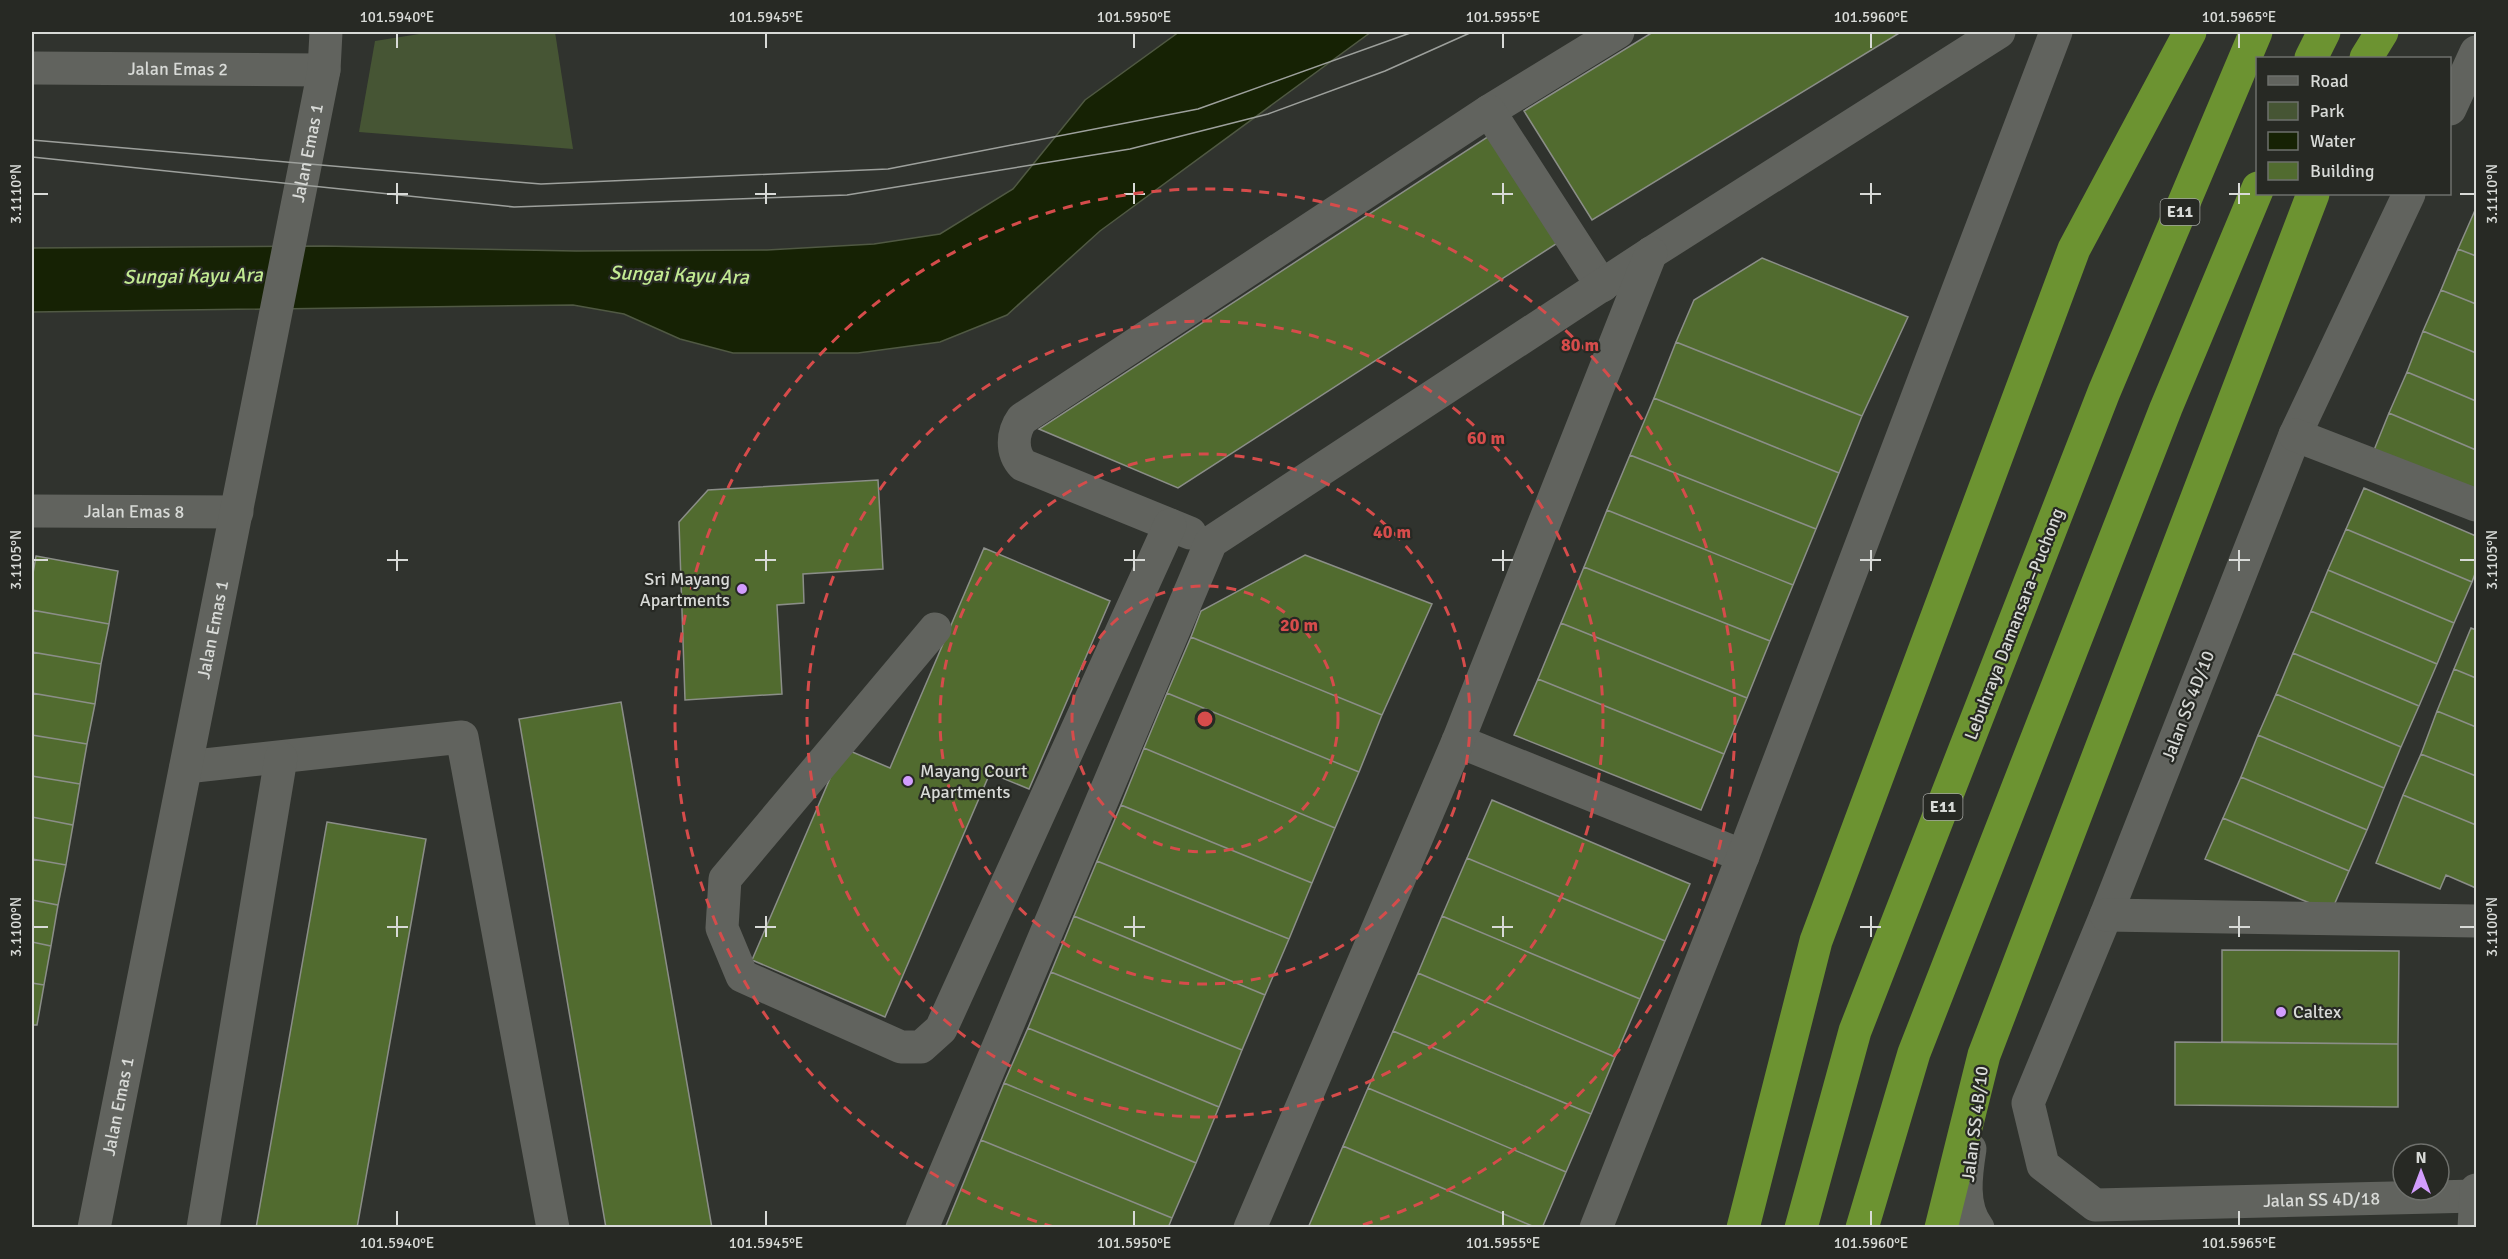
<svg xmlns="http://www.w3.org/2000/svg" width="2508" height="1259" font-family="Signika,sans-serif">
	<style>
		.green { fill: #465534 }
		.water { fill: #162204; stroke: #505943; stroke-width: 1.5 }
		.building { fill: #516b2f; stroke: #8b8e88; stroke-width: 1.5 }
		.lines { fill: none; stroke-linecap: round; stroke-linejoin: round }
		.minor { stroke: #61635e; stroke-width: 33 }
		.highway { stroke: #6c9331; stroke-width: 33 }
		.tram { stroke: #9da09c; stroke-width: 1.5 }
		.ticks { fill: none; stroke: #d8dad7; stroke-width: 2 }
		.ring { fill: none; stroke: #d64c4b; stroke-width: 3; stroke-dasharray: 10 8 }
		.poi-dot { fill: #d29dfd; stroke: #272924; stroke-width: 2 }
		.labels { text-anchor: middle; dominant-baseline: central; stroke-width: 4.5; stroke-linejoin: round; paint-order: stroke }
		.shield { fill: #272924; stroke: #a3a5a1; stroke-width: 1.5 }
		.shield-label { font-size: 16px; font-weight: bold; fill: #d8dad7 }
		.street-label { font-size: 18px; fill: #d8dad7; stroke: #272924 }
		.poi-label { font-size: 18px; fill: #d8dad7; stroke: #272924; text-anchor: start }
		.water-label { font-size: 20px; font-style: italic; fill: #c2ea92; stroke: #272924 }
		.centre { fill: #d64c4b; stroke: #272924; stroke-width: 3 }
		.ring-label { font-size: 18px; text-anchor: middle; font-weight: bold; fill: #d64c4b; stroke: #272924; stroke-width: 4.5; stroke-linejoin: round; paint-order: stroke }
		.neatline { fill: none; stroke: #d8dad7; stroke-width: 2 }
		.ticks-label { font-size: 15px; text-anchor: middle; fill: #d8dad7 }
	</style>
	<rect width="100%" height="100%" fill="#30332e"/>
	<path class="green" d="M432,32H555L573,149L359,132L375,41Z"/>
	<path class="water" d="M1179,32H1371L1100,231L1007,315L940,342L858,353H733L680,339L624,314L573,305L32,312V248L323,246L576,251L767,250L874,244L940,234L1013,189L1085,100Z"/>
	<path class="building" d="M1653,32H1901L1592,220L1524,111Z
		M1489,136L1559,242L1178,488L1039,429Z
		M2476,208V256L2458,249Z
		M2458,249L2476,256V304L2441,290Z
		M1762,258L1908,317L1862,416L1676,342L1694,300Z
		M2441,290L2476,304V353L2423,331Z
		M2423,331L2476,353V401L2407,372Z
		M1676,342L1862,416L1839,473L1654,398Z
		M2407,372L2476,401V450L2389,413Z
		M1654,398L1839,473L1816,529L1630,455Z
		M2389,413L2476,450V498L2372,455Z
		M1630,455L1816,529L1793,585L1607,510Z
		M878,480L883,569L803,574L804,603L777,605L782,694L685,700L679,522L708,490Z
		M2364,488L2476,536V571L2472,582L2346,529Z
		M1607,510L1793,585L1770,641L1584,567Z
		M2346,529L2472,582L2454,623L2328,570Z
		M984,548L1110,601L1029,789L990,773L885,1017L752,960L843,748L890,768Z
		M1305,555L1432,604L1382,715L1191,637L1201,611Z
		M36,556L118,571L109,624L32,610V579Z
		M1584,567L1770,641L1747,698L1561,623Z
		M2328,570L2454,623L2437,664L2311,611Z
		M32,610L109,624L101,664L32,652Z
		M2311,611L2437,664L2419,706L2293,653Z
		M1561,623L1747,698L1724,754L1538,679Z
		M2471,628L2476,630V678L2454,669Z
		M1191,637L1382,715L1359,772L1167,693Z
		M32,652L101,664L95,704L32,693Z
		M2293,653L2419,706L2401,747L2276,694Z
		M2454,669L2476,678V727L2437,711Z
		M1538,679L1724,754L1701,810L1514,735Z
		M32,693L95,704L87,744L32,735Z
		M1167,693L1359,772L1335,828L1144,748Z
		M2276,694L2401,747L2384,788L2258,735Z
		M621,702L712,1228H606L519,719Z
		M2437,711L2476,727V776L2421,754Z
		M32,735L87,744L80,784L32,776Z
		M2258,735L2384,788L2367,830L2241,777Z
		M1144,748L1335,828L1312,883L1121,805Z
		M2421,754L2476,776V825L2403,795Z
		M32,776L80,784L73,825L32,817Z
		M2241,777L2367,830L2349,871L2223,818Z
		M2403,795L2476,825V888L2446,875L2440,889L2376,863Z
		M1492,800L1690,884L1665,941L1467,858Z
		M1121,805L1312,883L1289,939L1097,861Z
		M32,817L73,825L66,865L32,859Z
		M2223,818L2349,871L2331,912L2205,859Z
		M327,822L426,839L357,1228H256Z
		M1467,858L1665,941L1640,999L1442,916Z
		M32,859L66,865L58,905L32,900Z
		M1097,861L1289,939L1265,995L1074,916Z
		M32,900L58,905L51,946L32,942Z
		M1074,916L1265,995L1242,1050L1051,972Z
		M1442,916L1640,999L1615,1057L1418,973Z
		M32,942L51,946L44,985L32,983Z
		M2222,950L2399,951L2398,1044L2222,1042Z
		M1051,972L1242,1050L1219,1107L1028,1028Z
		M1418,973L1615,1057L1591,1114L1393,1031Z
		M32,983L44,985L37,1025H32Z
		M1028,1028L1219,1107L1196,1163L1004,1083Z
		M1393,1031L1591,1114L1566,1172L1368,1088Z
		M2175,1042L2398,1044V1107L2175,1105Z
		M1004,1083L1196,1163L1172,1218L981,1140Z
		M1368,1088L1566,1172L1542,1228H1537L1343,1146Z
		M981,1140L1172,1218L1168,1228H945Z
		M1343,1146L1537,1228H1308Z"/>
	<g class="lines">
		<g class="minor">
			<path id="s1" d="M32,68L324,70"/>
			<path d="M2450,109L2476,52"/>
			<path d="M1489,111L1618,32"/>
			<path id="s2" d="M2409,194L2295,435L2106,915L2028,1103L2043,1165L2095,1205L2476,1196"/>
			<path d="M2295,435L2476,505"/>
			<path id="s3" d="M32,511L237,512"/>
			<path d="M1190,533L1023,465C1011,452 1012,433 1022,419L1489,111L1602,286"/>
			<path d="M935,629L725,879L722,928L742,976L901,1047H921L941,1029L1170,525"/>
			<path d="M1458,741L1743,856"/>
			<path d="M186,767L462,737L553,1228"/>
			<path d="M2106,915L2476,921"/>
			<path d="M1970,1149C1966,1174 1961,1206 1978,1228"/>
			<path id="s4" d="M94,1228L324,70L326,32"/>
			<path d="M203,1228L281,758"/>
			<path d="M922,1228L1211,542L1651,253L1999,32"/>
			<path d="M1250,1228L1458,741L1651,253"/>
			<path d="M1596,1228L1743,856L2056,32"/>
			<path d="M2474,1228L2476,1190"/>
		</g>
		<path class="highway" d="M2311,58L2324,32
			M2366,58L2382,32
			M1743,1228L1816,941L2074,249L2190,32
			M1801,1228L1855,1031L2104,392L2256,32
			M1862,1228L1914,1053L2166,408L2258,188
			M1941,1228L1984,1055L2313,194"/>
		<path class="tram" d="M32,140L541,184L888,169L1198,109L1413,32
			M32,157L514,207L847,195L1130,149L1268,114L1385,71L1472,32"/>
	</g>
	<path class="ticks" d="M397,33V48M766,33V48M1134,33V48M1503,33V48M1871,33V48M2239,33V48M397,183V204M766,183V204M1134,183V204M1503,183V204M1871,183V204M2239,183V204M33,194H48M387,194H408M755,194H776M1124,194H1145M1492,194H1513M1860,194H1881M2229,194H2250M2460,194H2475M397,550V571M766,550V571M1134,550V571M1503,550V571M1871,550V571M2239,550V571M33,560H48M387,560H408M755,560H776M1124,560H1145M1492,560H1513M1860,560H1881M2229,560H2250M2460,560H2475M397,916V937M766,916V937M1134,916V937M1503,916V937M1871,916V937M2239,916V937M33,927H48M387,927H408M755,927H776M1124,927H1145M1492,927H1513M1860,927H1881M2229,927H2250M2460,927H2475M397,1211V1226M766,1211V1226M1134,1211V1226M1503,1211V1226M1871,1211V1226M2239,1211V1226"/>
	<g class="ring">
		<circle cx="1205" cy="719" r="133"/>
		<circle cx="1205" cy="719" r="265"/>
		<circle cx="1205" cy="719" r="398"/>
		<path d="M1054 1227A530 530 0 1 1 1356 1227"/>
	</g>
	<g class="poi-dot">
		<circle cx="742" cy="589" r="6"/>
		<circle cx="908" cy="781" r="6"/>
		<circle cx="2281" cy="1012" r="6"/>
	</g>
	<g class="labels">
		<g class="shield">
			<rect x="2160.5" y="199" width="39" height="26" rx="4.5"/>
			<rect x="1923.5" y="794" width="39" height="26" rx="4.5"/>
		</g>
		<g class="shield-label">
			<text x="2180" y="212">E11</text>
			<text x="1943" y="807">E11</text>
		</g>
		<g class="street-label">
			<text stroke="none"><textPath href="#s1" startOffset="146">Jalan Emas 2</textPath></text>
			<text stroke="none"><textPath href="#s4" startOffset="1096">Jalan Emas 1</textPath></text>
			<text stroke="none"><textPath href="#s3" startOffset="102">Jalan Emas 8</textPath></text>
			<text transform="translate(2014 624) rotate(-69)">Lebuhraya Damansara–Puchong</text>
			<text stroke="none"><textPath href="#s4" startOffset="610">Jalan Emas 1</textPath></text>
			<text transform="translate(2188 706) rotate(-69)">Jalan SS 4D/10</text>
			<text stroke="none"><textPath href="#s4" startOffset="124">Jalan Emas 1</textPath></text>
			<text transform="translate(1975 1124) rotate(-83)">Jalan SS 4B/10</text>
			<text stroke="none"><textPath href="#s2" startOffset="1342">Jalan SS 4D/18</textPath></text>
		</g>
		<g class="poi-label">
			<text x="730" y="579" text-anchor="end">Sri Mayang<tspan x="730" dy="21">Apartments</tspan></text>
			<text x="920" y="771">Mayang Court<tspan x="920" dy="21">Apartments</tspan></text>
			<text x="2293" y="1012">Caltex</text>
		</g>
		<g class="water-label">
			<text transform="translate(679 275) rotate(2)">Sungai Kayu Ara</text>
			<text transform="translate(193 276) rotate(-1)">Sungai Kayu Ara</text>
		</g>
	</g>
	<circle cx="1205" cy="719" r="9" class="centre"/>
	<g class="ring-label">
		<text x="1580" y="351">80 m</text>
		<text x="1486" y="444">60 m</text>
		<text x="1392" y="538">40 m</text>
		<text x="1299" y="631">20 m</text>
	</g>
	<rect width="2508" height="1259" fill="none" stroke="#272924" stroke-width="66"/>
	<rect x="2256" y="57" width="195" height="138" fill="#272924" stroke="#6e706c" stroke-width="1.5"/>
	<rect x="2268" y="76" width="30" height="9" fill="#61635e" stroke="#6e706c" stroke-width="1.5"/>
	<text x="2310" y="87" font-size="18" fill="#d8dad7">Road</text>
	<rect x="2268" y="102" width="30" height="18" fill="#465534" stroke="#6e706c" stroke-width="1.5"/>
	<text x="2310" y="117" font-size="18" fill="#d8dad7">Park</text>
	<rect x="2268" y="132" width="30" height="18" fill="#162204" stroke="#6e706c" stroke-width="1.5"/>
	<text x="2310" y="147" font-size="18" fill="#d8dad7">Water</text>
	<rect x="2268" y="162" width="30" height="18" fill="#516b2f" stroke="#6e706c" stroke-width="1.5"/>
	<text x="2310" y="177" font-size="18" fill="#d8dad7">Building</text>
	<g transform="translate(2421 1172)"><circle r="28" fill="#272924" stroke="#6e706c" stroke-width="1.5"/>
	<path d="M0-4.5L10 22L0 15L-10 22Z" fill="#d29dfd"/>
	<text y="-9" font-size="16" font-weight="bold" text-anchor="middle" fill="#d8dad7">N</text>
	</g>
	<rect x="33" y="33" width="2442" height="1193" class="neatline"/>
	<g class="ticks-label">
		<text x="397" y="22">101.5940°E</text>
		<text x="766" y="22">101.5945°E</text>
		<text x="1134" y="22">101.5950°E</text>
		<text x="1503" y="22">101.5955°E</text>
		<text x="1871" y="22">101.5960°E</text>
		<text x="2239" y="22">101.5965°E</text>
		<text transform="translate(16 194) rotate(-90)" y="5">3.1110°N</text>
		<text transform="translate(2492 194) rotate(-90)" y="5">3.1110°N</text>
		<text transform="translate(16 560) rotate(-90)" y="5">3.1105°N</text>
		<text transform="translate(2492 560) rotate(-90)" y="5">3.1105°N</text>
		<text transform="translate(16 927) rotate(-90)" y="5">3.1100°N</text>
		<text transform="translate(2492 927) rotate(-90)" y="5">3.1100°N</text>
		<text x="397" y="1248">101.5940°E</text>
		<text x="766" y="1248">101.5945°E</text>
		<text x="1134" y="1248">101.5950°E</text>
		<text x="1503" y="1248">101.5955°E</text>
		<text x="1871" y="1248">101.5960°E</text>
		<text x="2239" y="1248">101.5965°E</text>
	</g>
</svg>
